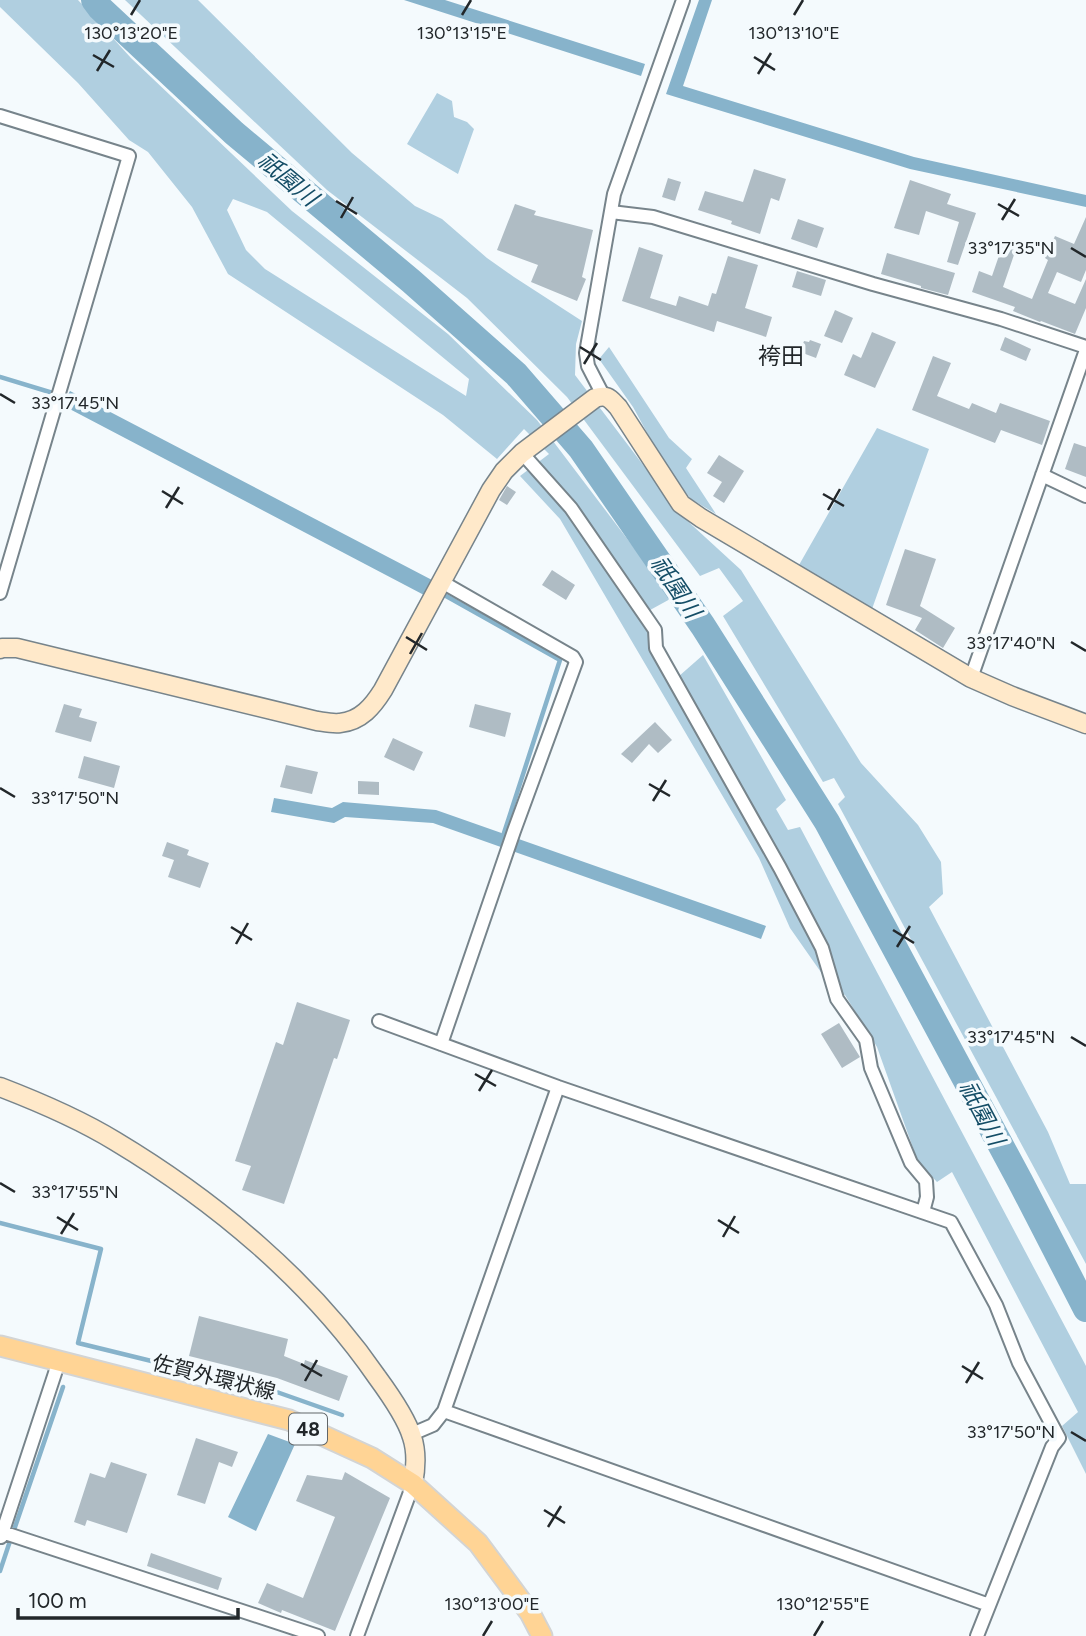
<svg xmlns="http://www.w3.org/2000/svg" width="1086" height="1636" font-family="Figtree,'Noto Sans JP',sans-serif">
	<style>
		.green { fill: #b0cfe0; fill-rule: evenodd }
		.water { fill: #87b3cb }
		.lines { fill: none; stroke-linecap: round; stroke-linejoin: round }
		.stream { stroke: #87b3cb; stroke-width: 4.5 }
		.river { stroke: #87b3cb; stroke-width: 26 }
		.building { fill: #afbcc4 }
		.street-casing { stroke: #77848b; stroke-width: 16 }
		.secondary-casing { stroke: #77848b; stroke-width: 21 }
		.primary-casing { stroke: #d3d4d4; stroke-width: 23 }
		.street { stroke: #fff; stroke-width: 12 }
		.secondary { stroke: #ffe9ca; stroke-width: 18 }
		.primary { stroke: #ffd495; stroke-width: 19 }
		.ticks { fill: none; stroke: #22272a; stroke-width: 2.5 }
		.labels { text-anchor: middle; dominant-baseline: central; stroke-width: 7; stroke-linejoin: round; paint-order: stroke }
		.shield { fill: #f4fafd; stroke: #616669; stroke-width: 2 }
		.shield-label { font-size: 19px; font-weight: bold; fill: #22272a }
		.street-label { font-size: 21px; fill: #22272a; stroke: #f4fafd }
		.water-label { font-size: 23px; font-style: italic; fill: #144d66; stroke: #f4fafd }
		.neighbourhood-label { font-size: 23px; fill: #22272a; stroke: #f4fafd }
		.ticks-label { font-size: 18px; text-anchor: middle; fill: #22272a; stroke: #f4fafd; stroke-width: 7; stroke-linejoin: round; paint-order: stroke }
	</style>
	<rect width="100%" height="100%" fill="#f4fafd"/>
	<path class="green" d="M0,0H78L131,58L292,211L448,334L537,420L672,598L641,615L670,684L703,655L786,800L776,809L788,830L800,827L1086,1366V1474L1062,1426L1078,1412L952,1172L937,1182L918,1162L877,1047L845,995L832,988L790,928L759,858L560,519L520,476L549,454L524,429L497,459L443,415L228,274L192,207L148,152L129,140L78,83L0,7ZM233,199L267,212L469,379L466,396L265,269L246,250L227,210Z
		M125,0H198L352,153L415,206L442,219L487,258L514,277L582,321L576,344L575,375L681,515L741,570L861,763L918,825L941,862L943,894L929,907L1048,1132L1070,1184H1086V1264L838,804L845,797L834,778L823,782L723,616L743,601L719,568L700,576L567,397L467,298L327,190Z
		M437,93L452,101L454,117L467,122L474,129L458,174L407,144Z
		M609,347L669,438L692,459L686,468L716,514L691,499L668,471L633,407L599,359Z
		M877,428L929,449L872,609L799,565Z"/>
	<path class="water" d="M404,0H445L645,64L641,76Z
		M699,0H712L683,86L914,157L1086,195V207L910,169L666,94Z
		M70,391L432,580L424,595L62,405Z
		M274,798L332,808L343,802L436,810L766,926L761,939L433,823L345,817L334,823L271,812Z
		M268,1434L295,1444L256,1531L228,1517Z"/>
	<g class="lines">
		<path class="stream" d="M0,377L66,397
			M446,596L560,660L504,833
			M0,1223L101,1249L78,1343L274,1391L342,1415
			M14,1530L63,1387
			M0,1571L10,1541"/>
		<path class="river" d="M94,0L100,8L234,133L411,281L516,374L581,449L703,626L827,822L1020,1181L1086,1309"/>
	</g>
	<path class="building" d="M754,169L786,179L779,201L771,198L760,234L731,224L732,221L698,210L705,191L743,202Z
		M668,178L681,182L675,201L662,197Z
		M910,180L951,194L947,204L976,213L958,265L947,262L959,222L926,211L919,235L894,228Z
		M515,204L536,211L534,215L593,230L582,277L586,279L577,301L531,282L538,265L497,250Z
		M1086,217V270L1081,282L1057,272L1048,293L1075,304L1086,279V308L1075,334L1041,321L1040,322L1013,311L1015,307L972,292L979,271L992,276L1003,244L1016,249L1003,287L1032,299L1048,260L1045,258L1055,236L1074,244Z
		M798,219L824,228L817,248L791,239Z
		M639,247L663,255L650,298L676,306L679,296L708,306L712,293L716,294L728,256L758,265L745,308L772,317L766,337L717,321L714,332L622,301Z
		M887,253L955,273L948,295L921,288V286L881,274Z
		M797,271L826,280L821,296L792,287Z
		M835,310L853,318L842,343L824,336Z
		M872,332L896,342L875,388L844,375L853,354L861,358Z
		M1005,337L1031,349L1026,361L1000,350Z
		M810,340L821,344L816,358L800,352L804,341L809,342Z
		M933,356L951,363L937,396L969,409L972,403L996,413L1000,403L1050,421L1042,445L1001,430L995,443L912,410Z
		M1074,443L1086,447V477L1065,469Z
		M719,455L744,471L724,503L713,496L722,482L707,473Z
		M507,486L516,492L507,505L499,500Z
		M905,549L936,559L920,606L955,628L943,648L915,630L922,618L886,605Z
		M552,570L575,585L566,600L542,585Z
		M64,704L82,709L79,717L97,722L91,742L55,732Z
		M475,704L511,713L505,737L469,727Z
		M655,722L672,740L658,753L649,744L632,763L621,754Z
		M393,738L423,752L414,771L384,757Z
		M84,756L120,766L114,788L78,778Z
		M286,765L318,772L312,794L280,787Z
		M358,781L379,782V795L358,794Z
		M167,842L189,850L187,855L209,863L200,888L168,877L174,860L162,856Z
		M297,1002L350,1020L337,1059L334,1058L284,1204L242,1190L251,1166L235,1161L276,1042L283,1045Z
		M839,1023L860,1057L842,1068L821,1034Z
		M199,1316L288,1339L284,1356L304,1364L305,1360L348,1376L339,1401L277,1378L189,1356Z
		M196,1438L238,1452L232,1467L219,1462L205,1504L177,1495Z
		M111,1462L147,1474L127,1533L87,1520L85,1526L74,1522L90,1473L105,1478Z
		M345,1472L390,1498L335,1631L282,1610L281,1613L258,1603L267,1583L303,1598L335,1517L296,1501L307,1475L342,1480Z
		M151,1553L222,1578L218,1590L147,1566Z"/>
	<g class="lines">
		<defs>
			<path id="street" d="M0,116L129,156L0,593
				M611,212L653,217L873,284L1001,319L1086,347
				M603,395L588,366L586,353L614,194L683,0
				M522,453L571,508L655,630L656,648L780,868L822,948L837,999L866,1040L871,1068L911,1163L926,1181L927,1197L923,1212
				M1042,475L1086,496
				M971,678L1086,350
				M379,1021L558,1087L951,1222L996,1305L1019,1363L1059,1438L1052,1447L977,1636
				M441,1044L514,831L576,662L573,657L442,582
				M444,1411L989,1605
				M412,1434L433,1425L444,1411L558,1087
				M2,1532L318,1636
				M1,1537L59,1361
				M357,1636L413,1484"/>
			<path id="secondary" d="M0,649L2,648H17L317,721C324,722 333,724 340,723C361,721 373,706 383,690L491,490L504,471L522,453L595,398C608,394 610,399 618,407L681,504L701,518L971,678L1012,696L1086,724
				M0,1087C39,1102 79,1119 115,1141C215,1201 311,1281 377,1377C388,1392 407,1420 412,1437C417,1452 416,1468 413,1484"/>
			<path id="primary" d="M0,1346L289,1420L372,1458L413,1484L478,1543L530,1613L542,1636"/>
		</defs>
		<use href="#street" class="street-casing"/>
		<use href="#secondary" class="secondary-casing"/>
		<use href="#primary" class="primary-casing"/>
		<use href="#street" class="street"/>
		<use href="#secondary" class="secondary"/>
		<use href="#primary" class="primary"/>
	</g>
	<path class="ticks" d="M131,15L140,0M462,15L471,0M794,15L803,0M93,55L114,67M754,57L775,70M97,71L110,50M758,74L771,53M336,201L357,214M998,204L1019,216M341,218L353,197M1002,220L1015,199M1071,248L1086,257M580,347L601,360M584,364L597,343M0,394L15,403M162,491L183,504M823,494L844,506M166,508L179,487M828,510L840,489M406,637L427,650M1071,642L1086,651M410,654L422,633M649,784L670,796M0,788L15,797M653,801L666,780M231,927L252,940M893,930L914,943M236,944L248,923M897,947L910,926M1071,1037L1086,1046M475,1074L496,1086M479,1091L492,1070M0,1183L15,1192M57,1217L78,1230M718,1220L739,1233M61,1234L74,1213M723,1237L735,1216M301,1364L322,1376M962,1366L983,1379M305,1381L317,1360M966,1383L979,1362M1071,1432L1086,1441M544,1510L565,1523M548,1527L561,1506M483,1636L492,1621M814,1636L823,1621"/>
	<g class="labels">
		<rect class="shield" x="289" y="1413.5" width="38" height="31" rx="5"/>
		<g class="shield-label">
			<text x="308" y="1429">48</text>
		</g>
		<g class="street-label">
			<text transform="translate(214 1377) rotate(14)">佐賀外環状線</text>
		</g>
		<g class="water-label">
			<text transform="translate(288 179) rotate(40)">祇園川</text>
			<text transform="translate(676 587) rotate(56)">祇園川</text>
			<text transform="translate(982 1113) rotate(62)">祇園川</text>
		</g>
		<g class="neighbourhood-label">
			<text x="781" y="356">袴田</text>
		</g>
	</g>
	<g class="ticks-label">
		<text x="131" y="39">130°13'20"E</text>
		<text x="462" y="39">130°13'15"E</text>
		<text x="794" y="39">130°13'10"E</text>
		<text x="1011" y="254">33°17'35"N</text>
		<text x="75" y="409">33°17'45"N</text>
		<text x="1011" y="649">33°17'40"N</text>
		<text x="75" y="804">33°17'50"N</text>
		<text x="1011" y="1043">33°17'45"N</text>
		<text x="75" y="1198">33°17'55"N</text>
		<text x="1011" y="1438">33°17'50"N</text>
		<text x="492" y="1610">130°13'00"E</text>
		<text x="823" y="1610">130°12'55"E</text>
	</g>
	<path d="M18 1608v10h220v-10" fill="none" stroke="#22272a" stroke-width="3.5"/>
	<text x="28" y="1608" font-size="21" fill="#22272a" stroke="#f4fafd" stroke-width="5" paint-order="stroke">100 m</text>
</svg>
